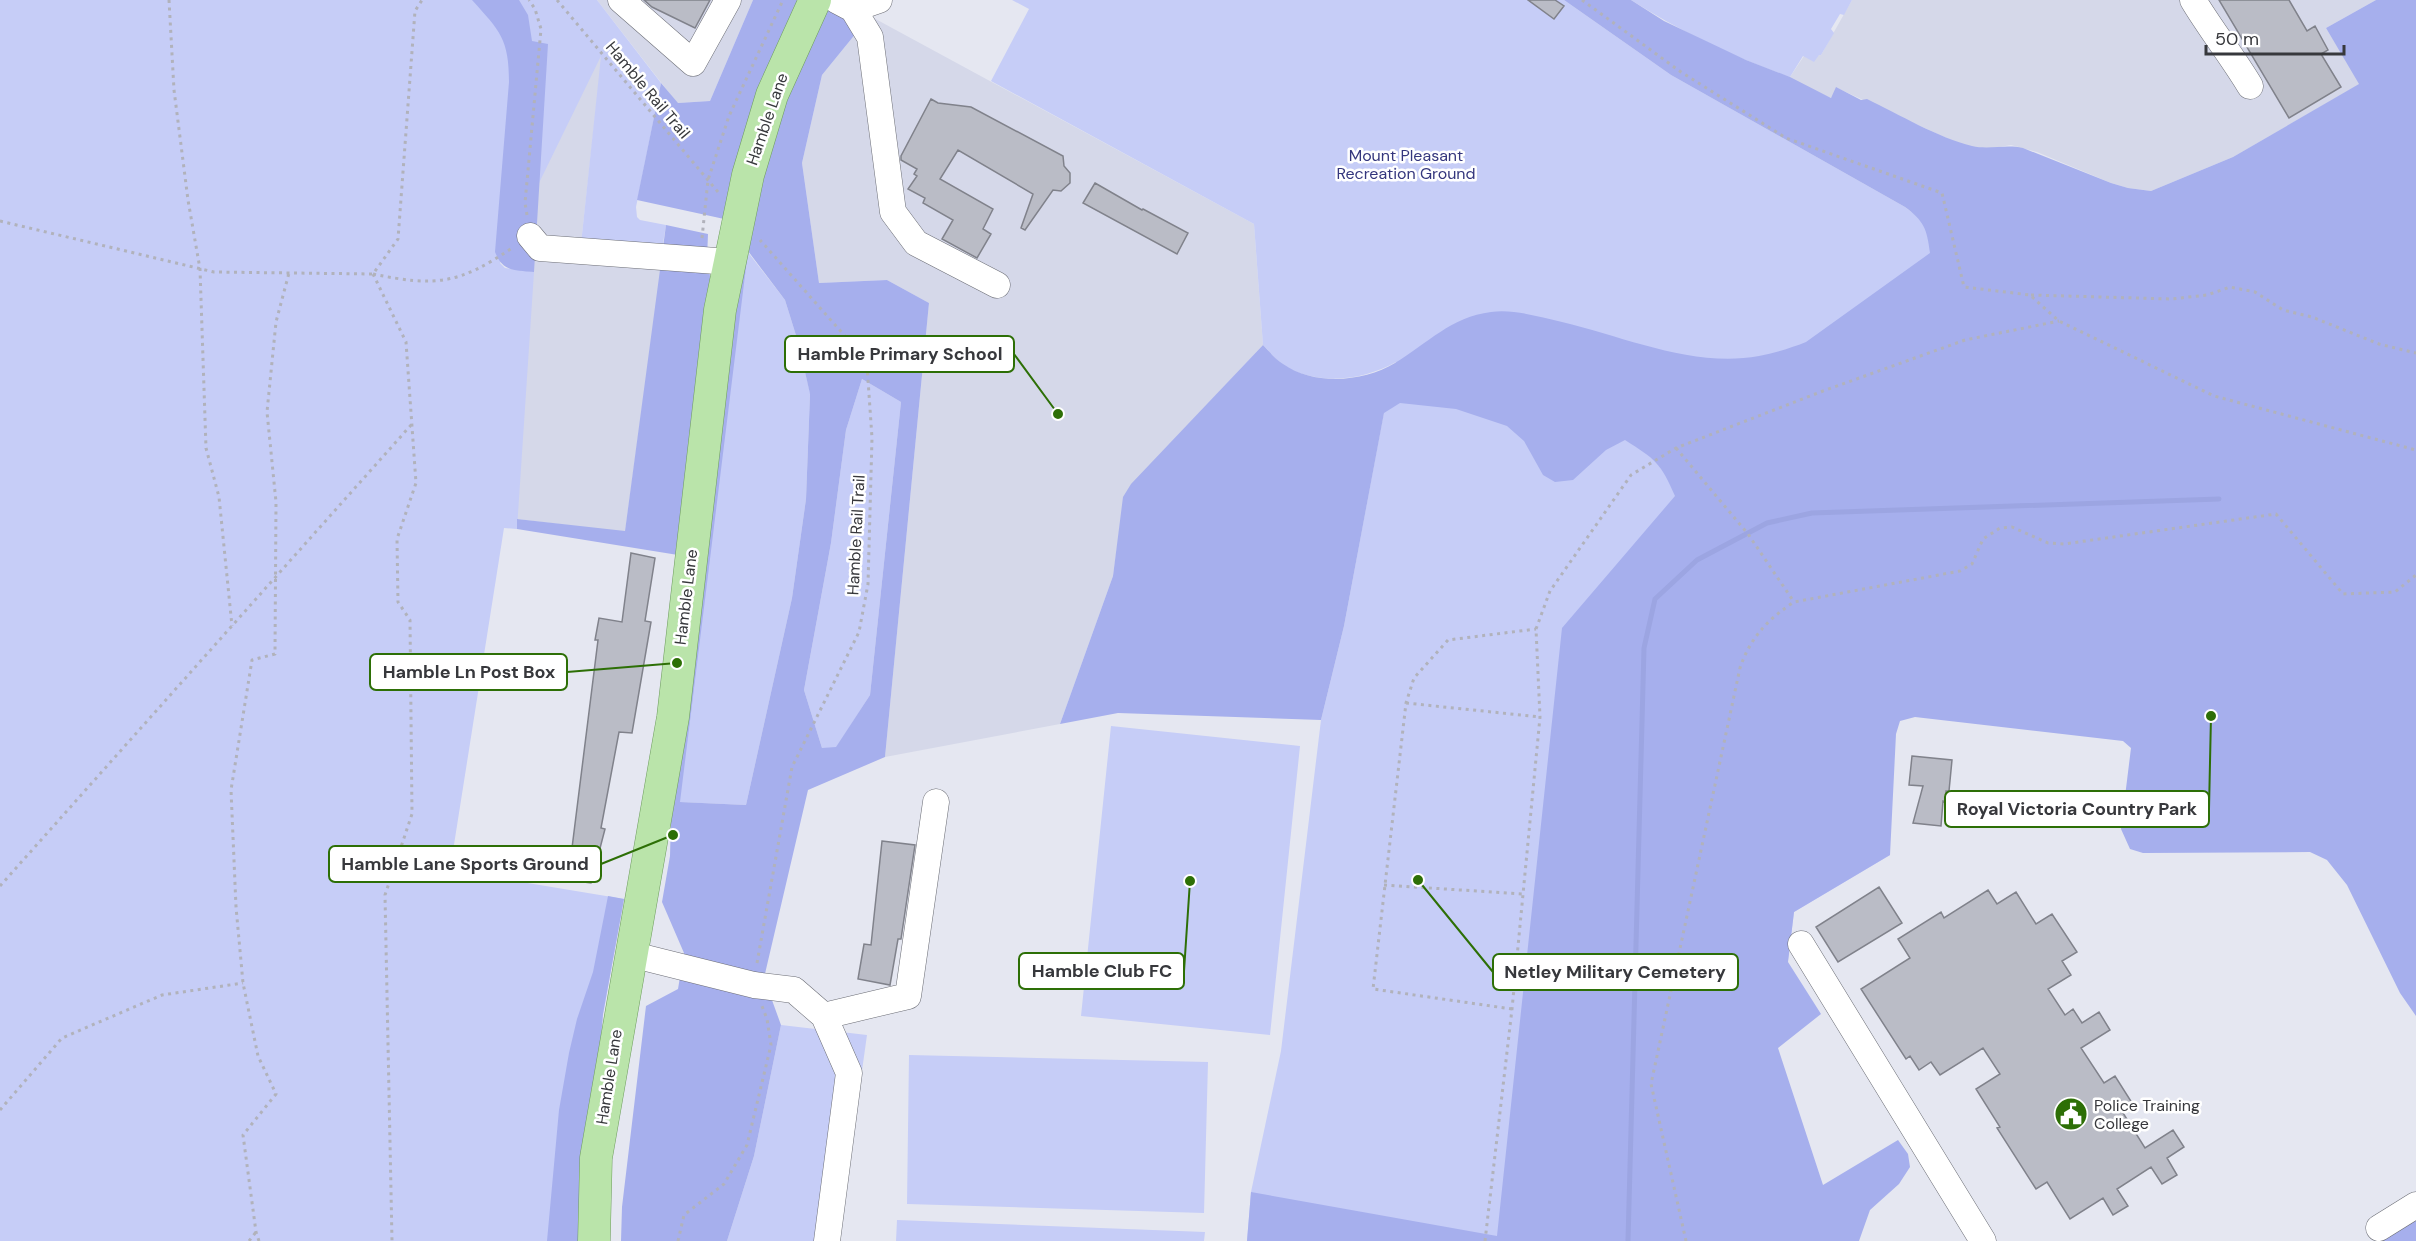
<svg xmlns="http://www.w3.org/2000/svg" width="2416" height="1241" font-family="'DM Sans',sans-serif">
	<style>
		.built { fill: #d5d8e9 }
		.green { fill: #c6cdf7 }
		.forest { fill: #a6afed; fill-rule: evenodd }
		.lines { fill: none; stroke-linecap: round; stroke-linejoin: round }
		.stream { stroke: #9ca5e2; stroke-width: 5 }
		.building { fill: #babcc6; stroke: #80828b; stroke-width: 1.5 }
		.minor-casing { stroke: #6c6e76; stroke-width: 27 }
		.major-casing { stroke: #6e9c5f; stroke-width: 33 }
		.path { stroke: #b1b2bb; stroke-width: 3; stroke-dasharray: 3 4.5; stroke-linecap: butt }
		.minor { stroke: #fff; stroke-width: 26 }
		.major { stroke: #bae4aa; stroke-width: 32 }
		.labels { text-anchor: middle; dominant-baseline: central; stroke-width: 5; stroke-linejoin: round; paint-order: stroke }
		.street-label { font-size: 16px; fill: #37383c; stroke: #fff }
		.park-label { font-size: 16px; fill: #34367d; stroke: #fff }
		.poi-label { font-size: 16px; fill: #37383c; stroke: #fff; text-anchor: start }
		.leader { fill: none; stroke: #2d6f06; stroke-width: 2 }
		.callout-dot { fill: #2d6f06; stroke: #fff; stroke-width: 2 }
		.callout { fill: #fff; stroke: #2d6f06; stroke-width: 2 }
		.callout-label { font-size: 18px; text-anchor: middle; font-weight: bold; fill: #37383c }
	</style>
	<rect width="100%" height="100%" fill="#e5e7f1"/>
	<path class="built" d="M597,0H753L710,101L677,103Z
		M1852,0H2376L2326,28L2360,84L2233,157L2151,191L2128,188L2111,183L2037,152L2011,145L1975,151L1837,88L1831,98L1773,71L1790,77L1804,56L1821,55Z
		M870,16L1254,224L1263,345L1132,484L1124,497L1113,576L1060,724L885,757L929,303L887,280L819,283L802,163L822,75Z
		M548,44L602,54L581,244L663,255L625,532L517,519Z"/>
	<path class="green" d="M0,0H597L661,83L636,207L637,217L640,220L666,225L661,256L581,244L601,56L500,263L505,268L534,272L517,529L504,528L450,870L624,899L603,1014L588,1190L586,1241H0Z
		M1012,0H1564L1671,75L1905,207L1919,218L2333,835L2131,721L1881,711L1890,855L1794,912L1777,1048L1832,1214L1824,1241H1247L1251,1192L1281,1051L1321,720L1344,626L1384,412L1396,362C1362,381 1317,386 1283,365C1276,360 1269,351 1263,345L1254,224L991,81L1029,9Z
		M1631,0H1852L1844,15L1840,14L1831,29L1834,33L1821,55H1819L1814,62L1803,56L1790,77C1735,58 1680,31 1631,0Z
		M747,251L785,300L799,345L810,393L806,499L792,598L746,805L679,802Z
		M862,379L901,402L870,695L836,748H822L804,690L831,543L846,430Z
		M1111,726L1300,746L1270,1035L1081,1016Z
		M781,1025L867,1035L838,1241H727L754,1156Z
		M909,1055L1208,1062L1204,1213L907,1204Z
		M897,1220L1205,1232L1204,1241H896Z"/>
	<path class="forest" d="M472,0H519L528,15L532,41L548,44L534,272C514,270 503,272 495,252L509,82C509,39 500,31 472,0Z
		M753,0H840L870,16L822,75L802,163L819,283L887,280L929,303L885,757L808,790L764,978L781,1025L754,1156L727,1241H621L622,1207L646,1006L678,989L684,953L662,902L670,856L678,555L517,529V519L625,531L666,225L708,234L707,259L711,282L738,222L637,200L661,83L678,103L710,101ZM748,251L785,300L799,345L810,394L806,499L792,598L746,805L680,802ZM862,379L901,402L870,695L836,747L822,748L804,690L831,543L846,430Z
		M1564,0H1631L1664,21L1746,60L1790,77L1831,98L1836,87L1861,100L1867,99C1898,114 1939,138 1972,146C1989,150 2006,144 2023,148L2111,183L2128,188L2151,191L2233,157L2359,84L2326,28L2376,0H2416V1016L2400,993L2347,885L2327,860L2310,852L2143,853L2130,849L2121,829L2131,748L2123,741L1915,717L1900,721L1896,734L1890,855L1794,912L1788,962L1821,1014L1778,1048L1823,1185L1898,1140L1908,1154L1910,1167L1899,1184L1870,1210L1859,1241H1247L1251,1192L1497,1236L1562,628L1675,496C1661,463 1655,459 1625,440L1606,450L1573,480L1555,482L1543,475L1524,441L1507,426L1456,409L1400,403L1384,413L1344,626L1321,720L1118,713L1060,724L1113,576L1123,497L1131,484L1263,345C1269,351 1275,359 1283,364C1314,386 1364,382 1395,363C1428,343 1451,317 1491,312C1515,309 1539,317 1562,322C1625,337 1693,368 1759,356C1775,353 1791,348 1806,342L1930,253C1927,229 1924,221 1905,207L1671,75Z
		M608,896L624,899L603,1014L588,1190L586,1241H547L559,1110L569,1053L577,1019L593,972Z
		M2416,1216V1241H2374Z"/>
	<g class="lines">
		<path class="stream" d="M1628,1241L1644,648L1655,599L1697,560L1767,523L1812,513L2219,499"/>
	</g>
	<path class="building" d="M644,0H710L695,28L652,7Z
		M1528,0H1555L1564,6L1554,19Z
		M2219,0H2289L2307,31L2315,26L2328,50L2321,54L2341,87L2289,118Z
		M931,99L938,103L971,107L1063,156L1064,166L1070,173V183L1061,191L1053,190L1025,230L1021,228L1033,194L958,150L940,179L993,209L983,229L991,234L977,258L942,239L953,220L923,203L925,198L908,189L917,176L914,174L917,169L901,160V156Z
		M1095,183L1142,210L1143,209L1188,233L1177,254L1083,203Z
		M631,553L655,558L645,621L651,622L632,733L619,732L601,828L605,829L591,883L568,880L598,640H595L599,618L622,622Z
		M1912,756L1952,760L1949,791H1946V802L1943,801L1941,826L1913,823L1923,786L1909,785Z
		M882,841L915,845L901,939H898L890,985L858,979L864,944L871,945Z
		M1879,887L1902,923L1838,962L1816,927Z
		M1988,890L1997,904L2016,892L2036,924L2052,914L2077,952L2062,961L2071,975L2048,989L2065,1015L2073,1009L2082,1023L2099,1012L2110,1030L2081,1048L2104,1083L2115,1076L2134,1106L2123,1113L2145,1148L2173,1130L2184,1147L2167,1158L2177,1175L2162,1184L2151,1167L2117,1189L2128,1206L2113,1215L2103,1198L2070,1219L2047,1182L2036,1189L1997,1128L2000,1127L1976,1089L2000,1074L1983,1048L1940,1075L1931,1062L1919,1070L1910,1056L1906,1059L1861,989L1910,958L1898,939L1941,912L1944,918Z"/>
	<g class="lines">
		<defs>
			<path id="minor" d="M621,0L693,63L728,0
				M836,0L853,9L870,37L893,212L916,243L997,285
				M2193,0C2211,30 2232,56 2250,86
				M853,9L879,0
				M530,236L540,248L730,262
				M1801,944L1983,1241
				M630,954L754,985L794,990L824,1016L849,1073L827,1241
				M824,1016L908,996L936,802
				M2379,1228L2416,1205"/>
			<path id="major" d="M594,1241L596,1158L673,717L720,310L748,175L772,95L815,0"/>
		</defs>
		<use href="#minor" class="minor-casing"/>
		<use href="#major" class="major-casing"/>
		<path class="path" d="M169,0L174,90L188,200L200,269L206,448L219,497L232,626
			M557,0L718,192
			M1582,0L1681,72L1786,138L1942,193L1964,287L2030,295L2059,321L2214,396L2416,450
			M527,215L525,203L541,29L535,9L529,0
			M0,221L214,272L373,274L398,239L415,11L422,0
			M702,238L708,180L729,116L783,0
			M373,274L406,342L416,483L397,539L398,602L410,620L412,814L385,895L392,1241
			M373,274C436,287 459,284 512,248
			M2031,295L2171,299L2207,295L2230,287L2255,292L2283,310L2312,317L2379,344L2416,353
			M1676,448L1748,534L1794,602
			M1406,703L1540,717
			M1384,885L1522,894
			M0,886L412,424
			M757,963L792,767L859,632L868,584L872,438L867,365L860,353L760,240
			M1512,1009L1373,989L1406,703L1414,678L1448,640L1536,629
			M0,1110L62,1038L162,995L243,983
			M249,1241L256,1232
			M259,1241L256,1232L243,1135L276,1094L258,1056L243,983L236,907L231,790L252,660L275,654L276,502L267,412L276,322L289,273
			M678,1241L684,1215L724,1184L747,1145L771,1045L767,1019L762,1006
			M1485,1241L1512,1009L1540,717L1536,629L1550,591L1631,475L1676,448L1823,391L1965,340L2059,321
			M1686,1241L1651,1084L1740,668C1750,638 1768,619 1794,602L1960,571L1972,564L1983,539L2000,528L2012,527L2048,543L2064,544L2276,514L2343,594L2395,592L2416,575"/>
		<use href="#minor" class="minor"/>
		<use href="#major" class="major"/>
	</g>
	<defs>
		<symbol id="civic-disc" viewBox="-11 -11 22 22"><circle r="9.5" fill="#2d6f06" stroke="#fff"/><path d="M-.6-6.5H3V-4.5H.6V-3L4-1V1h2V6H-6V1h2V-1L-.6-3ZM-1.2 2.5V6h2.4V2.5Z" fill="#fff"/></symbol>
	</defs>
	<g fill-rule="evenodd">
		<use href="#civic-disc" x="2052" y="1095" width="38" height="38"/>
	</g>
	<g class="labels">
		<g class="street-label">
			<text transform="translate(648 90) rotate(50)">Hamble Rail Trail</text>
			<text transform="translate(767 119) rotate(-71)">Hamble Lane</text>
			<text transform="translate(856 535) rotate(-87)">Hamble Rail Trail</text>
			<text transform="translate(686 597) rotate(-83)">Hamble Lane</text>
			<text transform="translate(609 1077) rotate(-81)">Hamble Lane</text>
		</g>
		<g class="park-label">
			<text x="1406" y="155">Mount Pleasant<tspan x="1406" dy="18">Recreation Ground</tspan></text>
		</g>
		<g class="poi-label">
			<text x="2094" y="1105">Police Training<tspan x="2094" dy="18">College</tspan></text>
		</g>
	</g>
	<path class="leader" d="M1058 414L1014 354M677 663L567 672M2211 716L2209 809M673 835L601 864M1190 881L1184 971M1418 880L1493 972"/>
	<g class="callout-dot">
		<circle cx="1058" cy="414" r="6"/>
		<circle cx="677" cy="663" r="6"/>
		<circle cx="2211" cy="716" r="6"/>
		<circle cx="673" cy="835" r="6"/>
		<circle cx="1190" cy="881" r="6"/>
		<circle cx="1418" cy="880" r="6"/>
	</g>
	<g class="callout">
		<rect x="785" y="336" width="229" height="36" rx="6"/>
		<rect x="370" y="654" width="197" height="36" rx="6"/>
		<rect x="1945" y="791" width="264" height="36" rx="6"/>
		<rect x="329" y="846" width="272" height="36" rx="6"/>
		<rect x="1019" y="953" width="165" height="36" rx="6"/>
		<rect x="1493" y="954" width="245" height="36" rx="6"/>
	</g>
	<g class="callout-label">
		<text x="900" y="360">Hamble Primary School</text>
		<text x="469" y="678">Hamble Ln Post Box</text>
		<text x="2077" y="815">Royal Victoria Country Park</text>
		<text x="465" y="870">Hamble Lane Sports Ground</text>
		<text x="1102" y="977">Hamble Club FC</text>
		<text x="1615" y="978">Netley Military Cemetery</text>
	</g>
	<path d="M2206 45v9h138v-9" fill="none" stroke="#37383c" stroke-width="3"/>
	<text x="2215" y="45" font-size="18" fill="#37383c" stroke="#ffffff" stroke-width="4.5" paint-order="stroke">50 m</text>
</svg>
